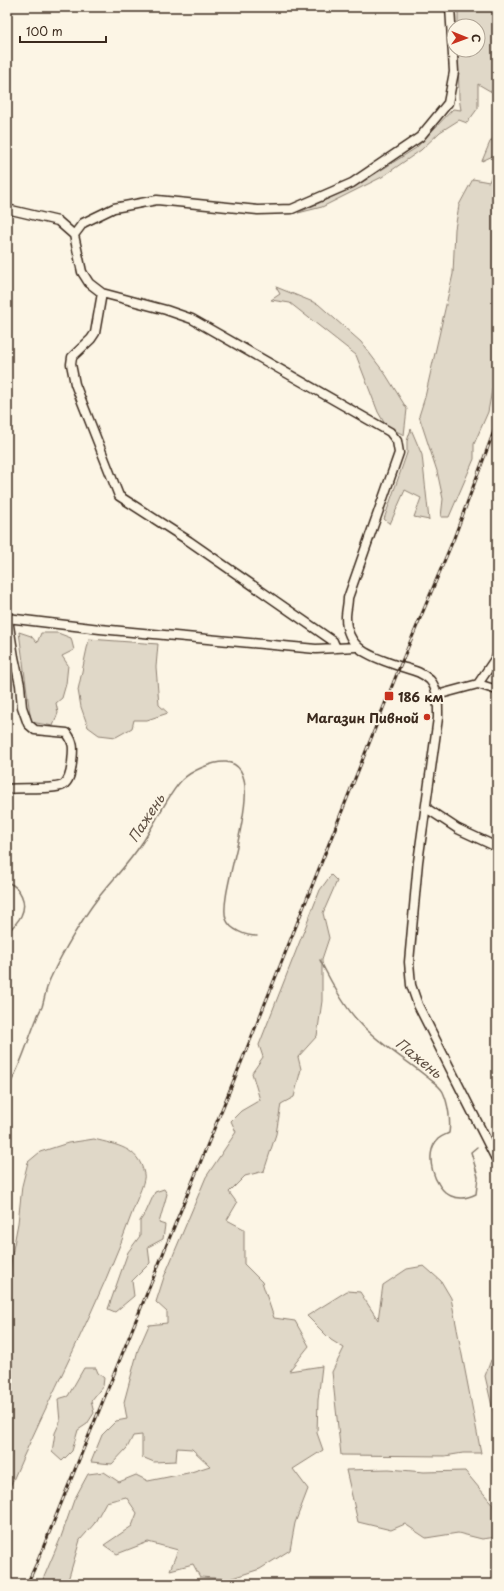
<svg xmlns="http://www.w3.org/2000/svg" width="504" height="1591" font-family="'Playpen Sans',sans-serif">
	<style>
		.green { fill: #e0d8c8; stroke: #8e8173 }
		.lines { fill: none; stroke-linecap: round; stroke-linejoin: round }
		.stream { stroke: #85796b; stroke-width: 1.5 }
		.minor-casing { stroke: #3b2a1e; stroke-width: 11 }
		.minor { stroke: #fcf5e5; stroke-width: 8 }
		.rail-casing { stroke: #3b2a1e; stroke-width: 3 }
		.rail { stroke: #fcf5e5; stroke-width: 1.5; stroke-dasharray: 4.5; stroke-linecap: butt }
		.poi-dot { fill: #c8321e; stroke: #fcf5e5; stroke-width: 1.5 }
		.labels { text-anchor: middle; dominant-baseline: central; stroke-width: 4; stroke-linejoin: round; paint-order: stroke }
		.poi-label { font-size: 13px; font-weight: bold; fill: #3b2a1e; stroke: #fcf5e5; text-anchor: start }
		.water-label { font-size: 14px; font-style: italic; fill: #605144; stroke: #fcf5e5 }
	</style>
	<rect width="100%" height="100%" fill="#fcf5e5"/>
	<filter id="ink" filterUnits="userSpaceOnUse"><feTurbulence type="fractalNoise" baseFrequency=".025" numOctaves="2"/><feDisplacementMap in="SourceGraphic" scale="8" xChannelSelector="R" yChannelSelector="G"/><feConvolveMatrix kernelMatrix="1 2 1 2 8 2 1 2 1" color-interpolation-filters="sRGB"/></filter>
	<g filter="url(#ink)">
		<path class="green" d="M458,7H497V95L478,84V108L467,123L459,120L440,132L421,150L382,177L322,207L298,213L359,184L416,148L453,109L461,110L459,98L458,50H478V26H458Z
			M497,134V154L482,161L490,142Z
			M497,161V363L488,412L474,444V459L449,517H441L443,499L437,471L419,416L425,397L453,274L455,229L459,205L473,179L489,182Z
			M276,287L318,304L361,342L386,375L407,409L404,435L386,426L378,412L356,355L290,303L271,300L280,294Z
			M411,429L422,455L429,520L414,517L421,498L405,490L390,524L384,519L407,453V441Z
			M19,632L31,636L37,643L41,633H58L71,638L74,650L62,656L68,665L66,684L62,698L56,703L58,713L53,726L31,722Z
			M89,639L158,644L156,667L159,705L168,713L147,720H134L132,728L116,737L99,735L88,727L81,707L78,690Z
			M331,875L337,881L323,913L329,938L322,959V1001L317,1036L298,1057L301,1069L294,1097L281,1104L276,1134L264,1171L245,1176L229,1192L237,1203L227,1220L244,1229V1264L262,1282L274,1318L295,1321L309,1346L289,1371L322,1366L318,1400L317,1433L323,1450L293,1469L308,1489L295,1523L290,1550L260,1569L229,1579L200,1577L193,1564L170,1570L178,1550L148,1542L117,1554L104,1545L132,1526L137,1513L126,1497L106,1502L94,1524L80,1540L69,1577L64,1584H41L61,1537L74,1500L88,1474L104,1472L119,1482L136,1475L148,1481L188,1473L210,1466L192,1449L177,1448L176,1461L154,1462L142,1457V1435L133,1436L127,1448L112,1464L91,1462L102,1435L116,1421L127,1419L124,1402L138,1350L149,1325L167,1323V1312L156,1302L164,1277L206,1177L236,1132L231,1121L241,1111L260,1100L252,1073L263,1057L259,1045L320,890Z
			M94,1139C116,1145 139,1147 144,1174C146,1180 137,1198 135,1205C100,1305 48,1397 7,1494V1307L12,1255L18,1223L22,1186L28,1162L40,1152L68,1143Z
			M164,1189L167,1194L159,1223L165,1225L163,1239L148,1247L150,1263L132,1281L134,1296L115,1312L108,1309L128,1252L140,1236V1221L146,1212L155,1192Z
			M424,1266L441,1281L451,1298L481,1453H463L445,1456L341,1455L332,1372L344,1348L331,1340L307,1316L347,1291L360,1292L378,1320L383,1285L407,1269Z
			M497,1358V1428L485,1376L491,1360Z
			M84,1368H96L98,1373L104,1378L103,1386L91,1401L94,1413L87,1424L78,1430L72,1451L62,1461L52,1452L55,1433L60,1422L58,1399L68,1396Z
			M389,1469L424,1472L465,1471L494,1506L497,1526V1537L482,1539L458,1533L426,1538L405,1524L391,1530L358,1522L346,1470Z"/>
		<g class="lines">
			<path class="stream" d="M7,882C20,887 28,902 21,916C18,922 12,928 7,933
				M320,960C330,980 345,1009 361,1024C380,1045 406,1059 427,1077C432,1081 440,1086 443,1092C448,1103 451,1121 449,1133C445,1135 441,1136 438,1139C423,1154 434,1188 451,1196C460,1200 468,1198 476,1194L478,1177L471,1152L477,1147
				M7,1089C21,1067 27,1042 37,1018C38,1014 40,1011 42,1007C45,997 46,987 51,977C62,953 82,919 98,898C113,879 129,863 142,843C154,826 168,794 182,780C191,771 213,761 226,762C274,766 216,891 226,919C230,930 246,936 257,936
				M496,1137H497"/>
			<defs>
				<path id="minor" d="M7,209L58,221L74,235L82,272L89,283L102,293L166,310L192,319L390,432L397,441L399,453L348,598C348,604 346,611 346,617C346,651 375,658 402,667C412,670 422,672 430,680C439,690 438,706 438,718L418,862L409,962L411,985L418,1005L497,1161
					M74,235L83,223L114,208L157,200L258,210L292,209L352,183L420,137L448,103L454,72L450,7
					M102,293L95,333L91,339L72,357L71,364L75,384L119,496L189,541L333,641L336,648
					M7,618L100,629L316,649L356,647
					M478,684L497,690
					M437,695L478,684L497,656
					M7,789C19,787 55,790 63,785C70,781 71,770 72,763C73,750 75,744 67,733L35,730L28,724L22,707L20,685L14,657L8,619
					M426,808L458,829L497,847"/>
			</defs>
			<use href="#minor" class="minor-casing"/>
			<use href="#minor" class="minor"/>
			<defs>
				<path id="rail" d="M27,1584L36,1565L256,1026L400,666L454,538L497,423"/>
			</defs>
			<use href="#rail" class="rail-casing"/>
			<use href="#rail" class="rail"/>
		</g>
	</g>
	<g class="poi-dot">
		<rect x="384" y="691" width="10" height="10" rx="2"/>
		<circle cx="427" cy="717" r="4"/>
	</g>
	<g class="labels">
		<g class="poi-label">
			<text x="398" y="696">186 км</text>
			<text x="419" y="717" text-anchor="end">Магазин Пивной</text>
		</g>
		<g class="water-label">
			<text transform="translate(146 818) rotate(-57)">Пажень</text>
			<text transform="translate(419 1058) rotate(39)">Пажень</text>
		</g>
	</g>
	<rect width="504" height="1591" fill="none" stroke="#fcf5e5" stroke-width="24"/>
	<rect x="12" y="12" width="480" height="1567" fill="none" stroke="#3b2a1e" stroke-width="1.5" filter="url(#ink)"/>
	<g transform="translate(466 38) rotate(91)"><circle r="19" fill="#fcf5e5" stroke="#afa495"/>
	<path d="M0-3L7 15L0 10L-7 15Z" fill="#c8321e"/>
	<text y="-6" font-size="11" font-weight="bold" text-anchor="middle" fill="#3b2a1e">С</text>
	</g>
	<path d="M20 36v6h86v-6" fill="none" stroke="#3b2a1e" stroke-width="2"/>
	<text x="26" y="36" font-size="12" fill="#3b2a1e" stroke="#fcf5e5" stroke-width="3" paint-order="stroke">100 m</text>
</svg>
